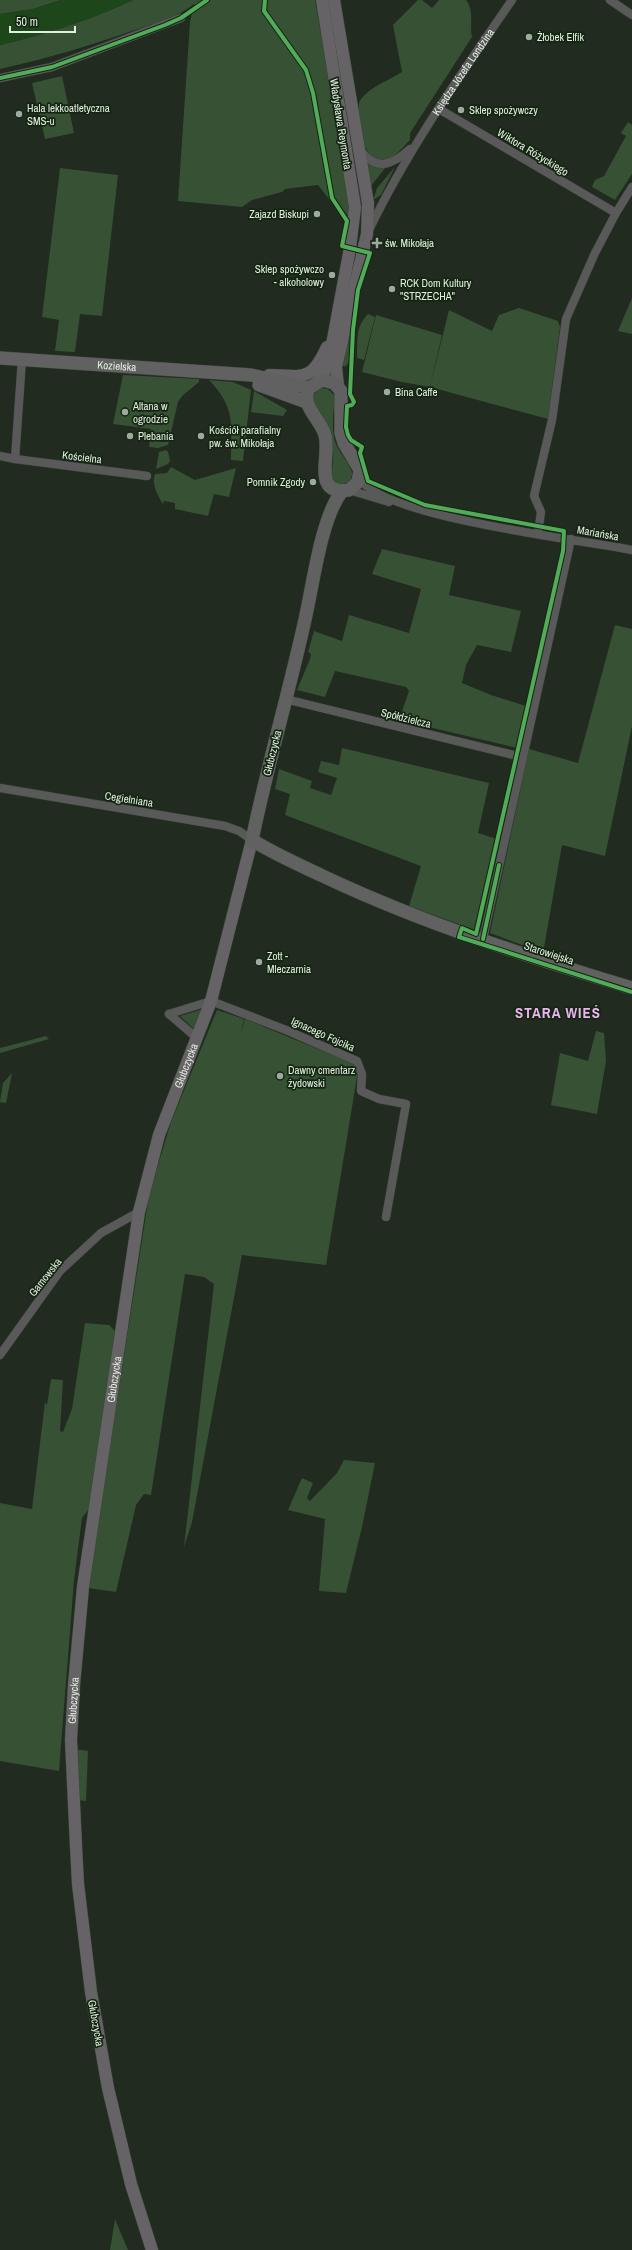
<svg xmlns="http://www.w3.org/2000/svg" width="632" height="2250" font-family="'Archivo Narrow',sans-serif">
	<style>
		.green { fill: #375134 }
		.water { fill: #1e461b }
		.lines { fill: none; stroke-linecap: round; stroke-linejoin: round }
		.minor-casing { stroke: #3d453c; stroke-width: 9 }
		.secondary-casing { stroke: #3d453c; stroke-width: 13 }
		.primary-casing { stroke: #3d453c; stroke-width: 14 }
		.minor { stroke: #5a595a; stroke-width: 8 }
		.secondary { stroke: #656365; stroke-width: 12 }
		.primary { stroke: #626161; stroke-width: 13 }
		.cycleway-casing { stroke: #142612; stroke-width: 6 }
		.cycleway { stroke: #51ab58; stroke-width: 4 }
		.poi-dot { fill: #9eaa9d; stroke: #142612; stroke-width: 1.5 }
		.labels { text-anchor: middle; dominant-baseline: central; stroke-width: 3.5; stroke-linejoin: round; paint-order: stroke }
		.poi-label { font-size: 11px; fill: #e2eee0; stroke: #142612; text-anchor: start }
		.street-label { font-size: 11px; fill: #e2eee0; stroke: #142612 }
		.district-label { font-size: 15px; font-weight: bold; letter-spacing: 1px; fill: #eab4f0; stroke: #142612 }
	</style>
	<rect width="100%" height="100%" fill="#212b20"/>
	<path class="green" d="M0,0H61L33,9L0,14Z
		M133,0H315L345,168L350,216L336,208L318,185L285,189L282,192L252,200L242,207L178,201L190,22L194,4C175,19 155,23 132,31C89,46 45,59 0,69V45C46,34 90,20 133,0Z
		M418,0H422L432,8L439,0H466C475,12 469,24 472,37L410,133V140C403,147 394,159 384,160C376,160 369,155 366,149C361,141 355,106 361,99C370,87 389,80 402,72L393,25Z
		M62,76L74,133L45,139L32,83Z
		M628,122L632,125V174L615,200L592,187L595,180L604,176L626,136L621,133Z
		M366,161L375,167H386L371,186Z
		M395,167L381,195L373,200L377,188Z
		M60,168L118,175L102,316L80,314L75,352L55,351L59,320L42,317Z
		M632,298V334L618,331Z
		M519,308L558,321L560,327L548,419L430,387L449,310L492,331L499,315Z
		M368,314L375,317L364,360L357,358C358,340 355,327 368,314Z
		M376,315L442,335L430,387L402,382L362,372Z
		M351,334L349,362L345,367L342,365V362Z
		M123,375L199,379V382L182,396L178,402L168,445L158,448L149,447L151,429L113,424Z
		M209,380L233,382L251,390L243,461L231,460C231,424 236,408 209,380Z
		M322,388L328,389L334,395C335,412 330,427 336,444C339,452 353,468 352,474C352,481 346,484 339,485L332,481C331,469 335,456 332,444C329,430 299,395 322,388Z
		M254,391L287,410L283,416L251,412Z
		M166,450L168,452L170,461L168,464L156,469L159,452Z
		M171,467L195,480L236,468L229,497L214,494L208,516L175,509V503L164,501L163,504C158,496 151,484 155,474L167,473Z
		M382,549L455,566L449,595L521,611L511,652L477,645L466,665L462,683L491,695L526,706L517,748L399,720L409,691L406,687L335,671L325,697L297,690L310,659L311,654L308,652L314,631L342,641L349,615L409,633L421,589L372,574Z
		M615,625L632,629V726L605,856L562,845L543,953L490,933L529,749L578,763Z
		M342,748L489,783L478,833L497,839L475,930L409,906L421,866L285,815L290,794L275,789L279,769L312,781L310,788L331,795L337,778L318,772L321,761L339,765Z
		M200,1010L203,1012L194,1029L180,1016Z
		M217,1010L244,1019L241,1033L245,1019L355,1064L358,1072L356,1083L326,1265L242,1255L192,1522L184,1547L214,1284L204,1277L185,1274L151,1495L144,1494L136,1505L116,1592L88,1588L149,1195L171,1122Z
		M596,1031L604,1033L606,1061L597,1114L551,1105L560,1053L588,1061Z
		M46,1036L49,1039L0,1053V1048Z
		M12,1073L6,1103L0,1102L3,1083Z
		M85,1323L109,1325L115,1331L89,1509L82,1518L74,1580L59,1771L0,1761V1503L32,1509L45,1402L47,1405L51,1379L63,1380L60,1431L63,1432L72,1409Z
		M344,1460L375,1463L362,1527L346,1593L319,1591L325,1519L288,1510L302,1478L313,1483L307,1498L310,1501L337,1473Z
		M75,1749L88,1751L86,1801L78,1800Z
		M115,2219L128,2250H110Z"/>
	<path class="water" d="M61,0H133C90,20 46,34 0,45V14L33,9Z"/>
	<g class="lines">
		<defs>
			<g id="minor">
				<path d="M610,0L632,15"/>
				<path d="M0,78L52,67L181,18"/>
				<path d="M439,109L616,213"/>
				<path d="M360,150C377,172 392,165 410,149"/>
				<path id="s1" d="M369,230C408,149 461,74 512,0"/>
				<path d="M22,359L15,459L147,476"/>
				<path d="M0,456L15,459"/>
				<path d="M360,479C383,517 582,540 632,550"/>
				<path d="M349,490L389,502"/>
				<path d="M538,533L541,512L534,496L552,420L566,319L595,253L616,213L632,187"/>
				<path d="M285,699L522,757"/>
				<path d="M0,788L225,826L239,831L252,840"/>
				<path d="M483,939L571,539"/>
				<path d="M169,1014L211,1001L286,1030L357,1061L362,1074L361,1091L379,1099L406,1104L386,1217"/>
				<path d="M169,1014L198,1039"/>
				<path d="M0,1355L60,1271L101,1233L139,1212"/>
			</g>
			<g id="secondary">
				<path d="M334,0L368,203L367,234L336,367L338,386"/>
				<path d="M269,375C304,376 311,382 327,347"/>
				<path d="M318,381L328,366L350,248L355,207L322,0"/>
				<path id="s2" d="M152,2250L131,2184L108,2088L91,1992L78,1884L76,1846L71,1740L74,1685L83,1587L139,1212L159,1135L211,1001L252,840"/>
			</g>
			<g id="primary">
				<path id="s3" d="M0,358L251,375L309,388"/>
				<path d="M322,380L334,383L341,391V433L344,443L360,470L358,482L349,490C311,496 331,456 325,435C320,418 300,406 309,388Z"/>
				<path d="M259,385L306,402"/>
				<path d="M342,491C320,520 313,587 304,624C288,696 267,767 252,840C276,855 302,866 327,878C425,924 529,957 632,988"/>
			</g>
		</defs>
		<use href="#minor" class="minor-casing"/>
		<use href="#secondary" class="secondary-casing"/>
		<use href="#primary" class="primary-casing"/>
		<use href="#minor" class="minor"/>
		<use href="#secondary" class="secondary"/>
		<use href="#primary" class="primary"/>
		<defs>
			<path id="cycleway" d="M265,0L264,11L306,70L313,93L332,198L347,221L342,246L370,253L358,290L353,330L350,394L354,402L352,405L347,406L346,427L348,435L351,440L362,447L360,453L368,481L425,505L564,531L563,551L476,934L462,928L459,937L632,992
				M0,78L52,67L165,25L181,18L207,0
				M483,939L499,865"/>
		</defs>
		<use href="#cycleway" class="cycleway-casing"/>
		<use href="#cycleway" class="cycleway"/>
	</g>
	<g class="poi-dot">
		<circle cx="529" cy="37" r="4"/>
		<circle cx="461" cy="110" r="4"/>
		<circle cx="19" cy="114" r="4"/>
		<circle cx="317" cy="214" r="4"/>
		<path d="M375 237h4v4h4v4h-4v4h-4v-4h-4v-4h4z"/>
		<circle cx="332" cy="275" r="4"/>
		<circle cx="392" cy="289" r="4"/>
		<circle cx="387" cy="392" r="4"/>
		<circle cx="125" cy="412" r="4"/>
		<circle cx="130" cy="436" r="4"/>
		<circle cx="201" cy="436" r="4"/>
		<circle cx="313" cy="482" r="4"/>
		<circle cx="259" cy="962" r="4"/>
		<circle cx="280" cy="1076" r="4"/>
	</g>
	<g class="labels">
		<g class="poi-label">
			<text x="537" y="37">Żłobek Elfik</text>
			<text x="27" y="108">Hala lekkoatletyczna<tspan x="27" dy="13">SMS-u</tspan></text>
			<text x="469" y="110">Sklep spożywczy</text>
			<text x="309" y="214" text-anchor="end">Zajazd Biskupi</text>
			<text x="385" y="243">św. Mikołaja</text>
			<text x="324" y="269" text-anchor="end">Sklep spożywczo<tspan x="324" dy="13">- alkoholowy</tspan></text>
			<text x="400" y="283">RCK Dom Kultury<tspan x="400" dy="13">"STRZECHA"</tspan></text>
			<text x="395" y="392">Bina Caffe</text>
			<text x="133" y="406">Altana w<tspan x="133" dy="13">ogrodzie</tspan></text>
			<text x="209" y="430">Kościół parafialny<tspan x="209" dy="13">pw. św. Mikołaja</tspan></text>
			<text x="138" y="436">Plebania</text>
			<text x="305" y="482" text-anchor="end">Pomnik Zgody</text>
			<text x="267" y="956">Zott -<tspan x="267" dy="13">Mleczarnia</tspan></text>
			<text x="288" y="1070">Dawny cmentarz<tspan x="288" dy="13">żydowski</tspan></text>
		</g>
		<g class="street-label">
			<text stroke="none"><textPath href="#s1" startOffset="184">Księdza Józefa Londzina</textPath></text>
			<text transform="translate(341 124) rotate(81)">Władysława Reymonta</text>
			<text transform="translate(533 152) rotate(31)">Wiktora Różyckiego</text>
			<text stroke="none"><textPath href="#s3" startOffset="117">Kozielska</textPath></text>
			<text transform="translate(82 457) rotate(7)">Kościelna</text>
			<text transform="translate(598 533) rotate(10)">Mariańska</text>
			<text transform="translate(406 718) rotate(14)">Spółdzielcza</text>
			<text transform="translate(272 753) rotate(-76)">Głubczycka</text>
			<text transform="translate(129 799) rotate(9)">Cegielniana</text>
			<text transform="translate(549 953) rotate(18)">Starowiejska</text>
			<text transform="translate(323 1034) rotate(24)">Ignacego Fojcika</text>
			<text stroke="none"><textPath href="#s2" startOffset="1205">Głubczycka</textPath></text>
			<text transform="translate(45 1277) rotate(-52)">Gamowska</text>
			<text stroke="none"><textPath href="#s2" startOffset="882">Głubczycka</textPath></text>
			<text stroke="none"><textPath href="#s2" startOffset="558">Głubczycka</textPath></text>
			<text transform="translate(96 2023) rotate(80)">Głubczycka</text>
		</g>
		<g class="district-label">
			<text x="558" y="1012">STARA WIEŚ</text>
		</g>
	</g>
	<path d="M10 26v6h65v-6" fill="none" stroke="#e2eee0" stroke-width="2"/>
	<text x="16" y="26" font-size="12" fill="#e2eee0" stroke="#142612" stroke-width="3" paint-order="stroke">50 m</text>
</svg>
